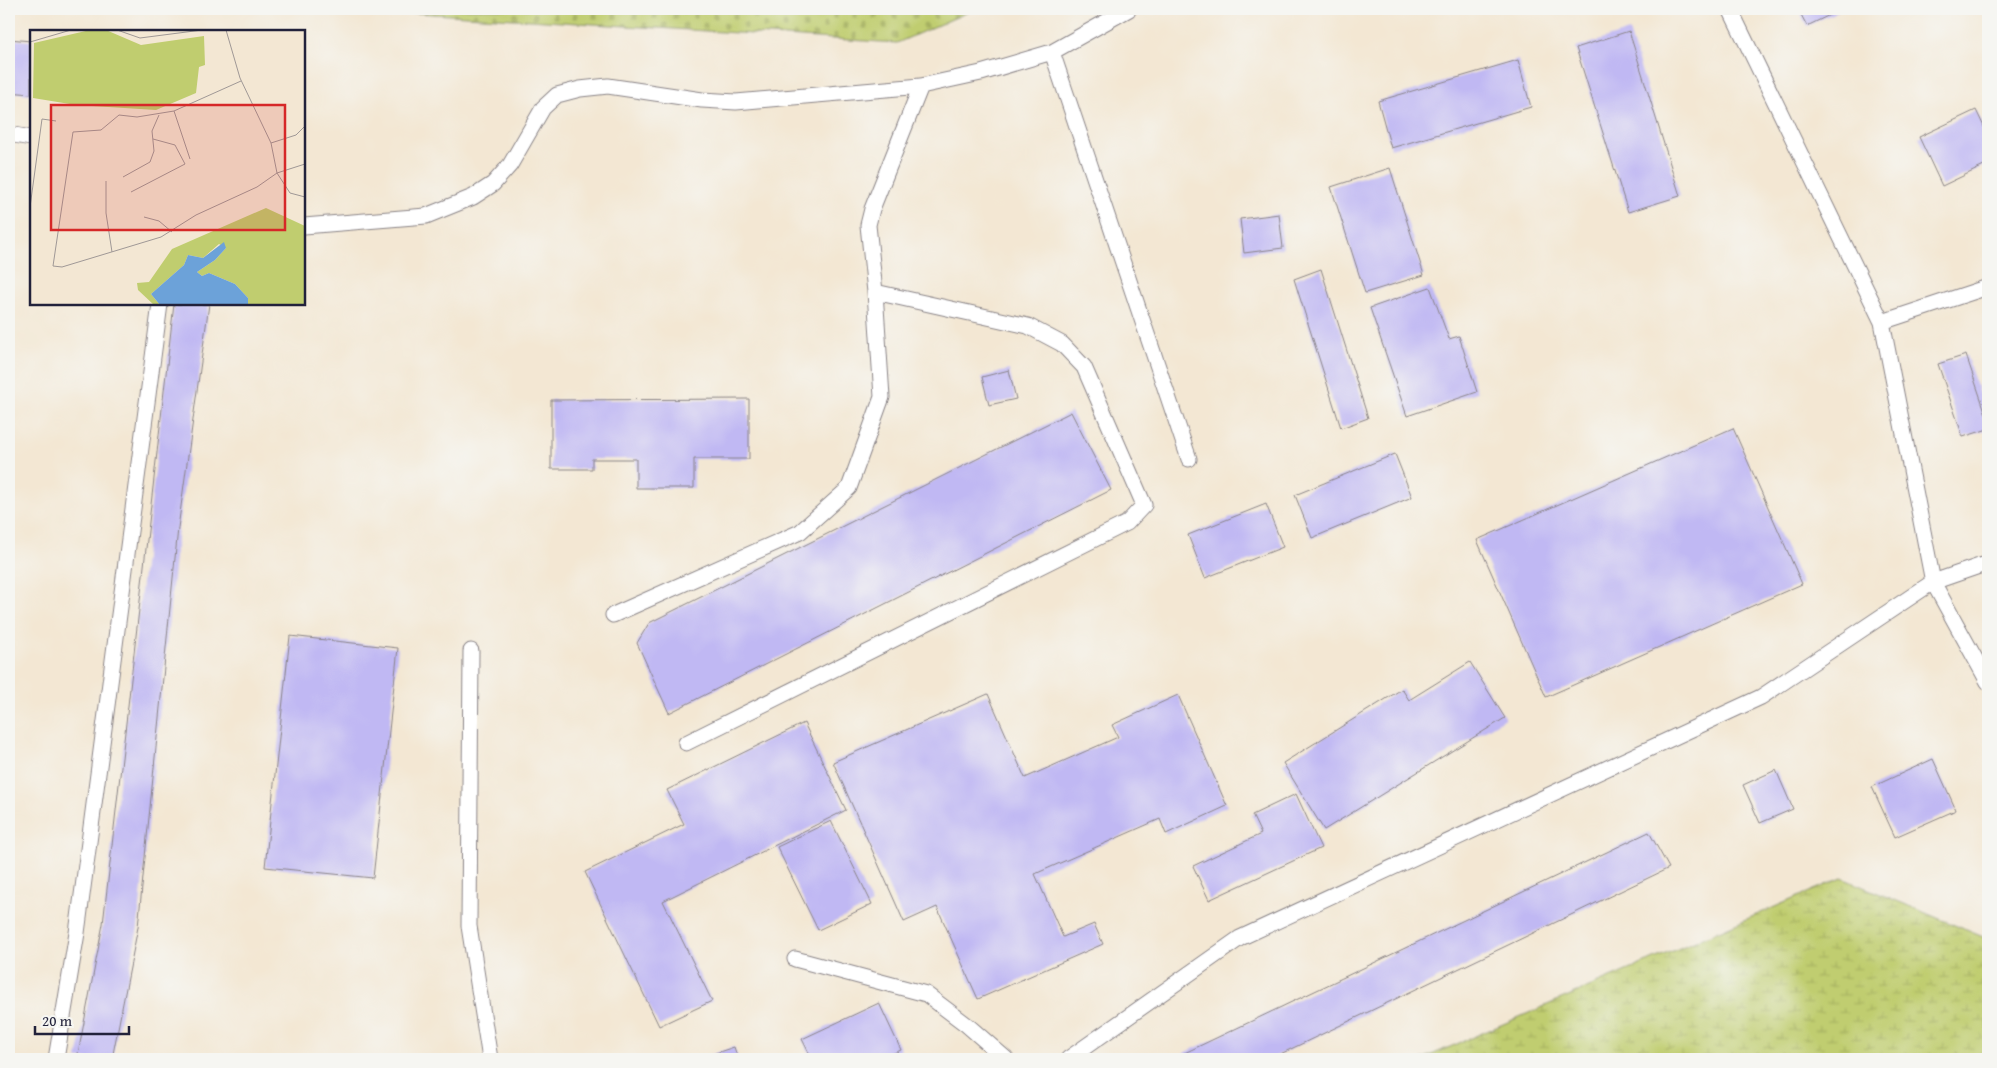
<svg xmlns="http://www.w3.org/2000/svg" width="1997" height="1068" font-family="'Gentium Book Plus',serif">
	<style>
		.wetland { fill: url(#wetland-marsh); stroke: #717855 }
		.cemetery { fill: url(#cemetery-stones); stroke: #717855 }
		.building { fill: #c0b8f3 }
		.lines { fill: none; stroke-linecap: round; stroke-linejoin: round }
		.lane-casing { stroke: #8a8487; stroke-width: 17 }
		.lane { stroke: #fff; stroke-width: 15 }
		.inset-road { fill: none; stroke: #9f9896; stroke-width: 1 }
		.view { fill: #d62828; fill-opacity: 0.15; stroke: #d62828; stroke-width: 2.5 }
		.inset-edge { fill: none; stroke: #22223b; stroke-width: 2.5 }
	</style>
	<defs>
		<pattern id="wetland-marsh" width="20" height="14" patternUnits="userSpaceOnUse" patternTransform="scale(1.25)"><rect width="20" height="14" fill="#c0cd6f"/><path d="M1 5h8M5 5V1M11 12h8M15 12V8" fill="none" stroke="#a5b061"/></pattern>
		<pattern id="cemetery-stones" width="16" height="16" patternUnits="userSpaceOnUse" patternTransform="scale(1.25)"><rect width="16" height="16" fill="#c0cd6f"/><path d="M2 7V4a2 2 0 0 1 4 0v3zM10 15v-3a2 2 0 0 1 4 0v3z" fill="#a5b061"/></pattern>
	</defs>
	<rect width="100%" height="100%" fill="#f6f6f2"/>
	<filter id="ink" filterUnits="userSpaceOnUse"><feTurbulence type="fractalNoise" baseFrequency=".02" numOctaves="2"/><feDisplacementMap in="SourceGraphic" scale="10" xChannelSelector="R" yChannelSelector="G"/><feConvolveMatrix kernelMatrix="1 2 1 2 8 2 1 2 1" color-interpolation-filters="sRGB"/></filter>
	<filter id="wash" filterUnits="userSpaceOnUse"><feTurbulence type="fractalNoise" baseFrequency=".0096" numOctaves="4" result="noise"/><feDisplacementMap in="SourceGraphic" scale="20" xChannelSelector="R" yChannelSelector="G"/><feGaussianBlur stdDeviation="1.12" result="paint"/><feColorMatrix in="noise" values="0 0 0 0 0 0 0 0 0 0 0 0 0 0 0 0 0 1.4 0 .05"/><feComposite in="paint" operator="in"/></filter>
	<g filter="url(#wash)">
		<rect width="100%" height="100%" fill="#f3e7d3"/>
		<path class="wetland" d="M1842,878L1988,939V1059H1422Z"/>
		<path class="cemetery" d="M354,9H975L897,43Z"/>
		<g id="blocks">
			<path class="building" d="M1798,9H1842L1807,26Z
				M1629,31L1680,196L1628,212L1576,48Z
				M9,39L31,41V94L9,92Z
				M1518,60L1531,107L1391,148L1378,101Z
				M1976,110L1988,135V164L1942,186L1919,137Z
				M1390,168L1424,275L1365,293L1331,187Z
				M1279,214L1283,248L1244,253L1240,219Z
				M1321,269L1368,418L1341,428L1294,279Z
				M1430,287L1449,339L1459,336L1477,392L1407,416L1370,308Z
				M174,304H209L178,528L138,927L112,1059H77L103,924Z
				M1966,355L1988,420V429L1963,437L1938,364Z
				M1009,370L1016,399L989,405L982,377Z
				M749,399V459H694V488H636V459H592V469H551V400Z
				M1071,412L1111,490L669,713L637,643L649,623Z
				M1733,428L1802,584L1546,697L1477,540Z
				M1395,454L1412,497L1312,538L1295,495Z
				M1266,504L1283,547L1205,578L1188,535Z
				M290,636L398,648L373,878L265,867Z
				M1470,662L1505,718L1324,830L1283,763L1402,689L1409,700Z
				M988,694L1025,778L1118,737L1112,725L1178,695L1227,806L1166,834L1160,819L1035,874L1063,937L1094,924L1103,944L978,999L937,907L904,922L833,762Z
				M804,723L846,810L663,901L712,1001L659,1026L585,872L684,824L667,790Z
				M1933,759L1956,810L1895,837L1872,787Z
				M1776,770L1793,809L1760,823L1743,785Z
				M1296,794L1321,848L1209,900L1193,866L1261,834L1252,815Z
				M831,821L872,904L818,930L777,847Z
				M1649,832L1669,868L1270,1059H1172Z
				M879,1003L901,1050L880,1059H812L802,1039Z
				M734,1047L738,1059H698Z"/>
		</g>
	</g>
	<g filter="url(#ink)">
		<use href="#blocks" fill-opacity="0" stroke="#8a8487" stroke-width="1"/>
		<g class="lines">
			<defs>
				<path id="lane" d="M1730,9L1882,322L1933,582L1988,682
					M1052,52L1189,459
					M9,134L31,138
					M304,226L426,216L473,197L493,184L510,165L543,108L557,95L580,89L608,86L702,100L736,102L921,86L981,73L1052,52L1129,9
					M1882,322L1988,287
					M613,615L800,532L849,488L882,397L875,292L868,225L872,209L921,86
					M471,651L469,926L490,1059
					M686,743L1127,523L1144,505L1084,367L1062,344L1028,326L875,292
					M795,959L926,994L967,1025L1006,1059
					M56,1059L77,933L160,304
					M1068,1059L1240,938L1761,697L1933,582L1988,563"/>
			</defs>
			<use href="#lane" class="lane-casing"/>
			<use href="#lane" class="lane"/>
		</g>
	</g>
	<g transform="translate(30 30)">
		<rect width="275" height="275" fill="#f3e7d3"/>
		<path d="M236,178L275,196V275H218V268L205,254L179,243L172,246L167,242L185,230L196,218L189,214L173,228L158,225L154,235L121,264L130,275H124L108,260L107,253L119,252L142,219Z" fill="#c0cd6f"/>
		<path d="M60,0H76L111,15L174,6L175,35L169,37L166,63L126,80L46,75L3,68L4,13Z" fill="#c0cd6f"/>
		<path d="M194,212L196,218L185,230L167,242L172,246L179,243L205,254L218,268V275H130L121,264L154,235L158,225L173,228Z" fill="#6ca2d9"/>
		<path class="inset-road" d="M87,0L110,8L172,0M196,0L210,48L241,113L247,143L260,163L275,167M0,12L41,0M211,51L144,81L107,87L89,85L71,100L43,102L23,236L32,237L131,207L166,185L227,157L247,143L275,134M144,81L160,129M241,113L266,105L275,96M93,147L120,132L124,121L122,101L129,85M76,151V183L82,222M101,162L155,134L145,115L123,109M0,177L12,89L26,91M114,187L129,191L142,202"/>
		<path class="view" d="M21,75H255V200H21Z"/>
		<rect width="275" height="275" class="inset-edge"/>
	</g>
	<rect width="1997" height="1068" fill="none" stroke="#f6f6f2" stroke-width="30"/>
	<path d="M35 1026v8h94v-8" fill="none" stroke="#22223b" stroke-width="2.5"/>
	<text x="42" y="1026" font-size="15" fill="#22223b" stroke="#f6f6f2" stroke-width="4" paint-order="stroke">20 m</text>
</svg>
